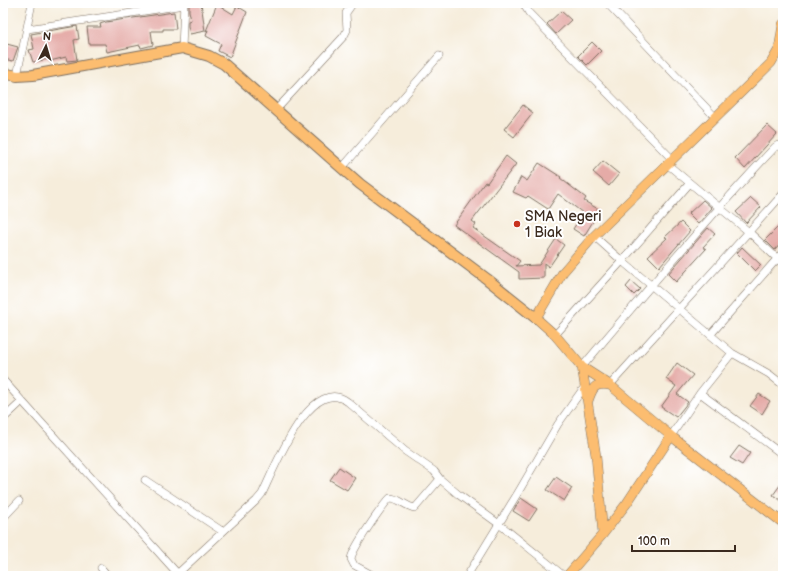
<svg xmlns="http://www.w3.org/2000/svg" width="786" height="579" font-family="'Balsamiq Sans',sans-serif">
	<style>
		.building { fill: #e5aba7 }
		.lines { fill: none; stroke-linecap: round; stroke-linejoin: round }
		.minor-casing { stroke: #7c6e60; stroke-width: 8 }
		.major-casing { stroke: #7c6e60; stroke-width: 10 }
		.highway-casing { stroke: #7c6e60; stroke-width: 12 }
		.minor { stroke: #fff; stroke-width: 7 }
		.major { stroke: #fcbd6f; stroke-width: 9 }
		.highway { stroke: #fcbd6f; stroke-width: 10 }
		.poi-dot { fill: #c8321e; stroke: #fff; stroke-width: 1.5 }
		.labels { text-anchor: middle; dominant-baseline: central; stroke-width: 4; stroke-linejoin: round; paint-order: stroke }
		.poi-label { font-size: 14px; fill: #3b2a1e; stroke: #fff; text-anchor: start }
	</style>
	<rect width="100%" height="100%" fill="#fff"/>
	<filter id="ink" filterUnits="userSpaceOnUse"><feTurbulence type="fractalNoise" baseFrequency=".025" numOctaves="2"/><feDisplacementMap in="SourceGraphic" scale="8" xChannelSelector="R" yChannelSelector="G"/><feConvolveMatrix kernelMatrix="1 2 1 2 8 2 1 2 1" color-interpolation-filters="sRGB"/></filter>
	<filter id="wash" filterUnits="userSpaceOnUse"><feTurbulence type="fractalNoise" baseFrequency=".012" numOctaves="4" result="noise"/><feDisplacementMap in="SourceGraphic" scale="16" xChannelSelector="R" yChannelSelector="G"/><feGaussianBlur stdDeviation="0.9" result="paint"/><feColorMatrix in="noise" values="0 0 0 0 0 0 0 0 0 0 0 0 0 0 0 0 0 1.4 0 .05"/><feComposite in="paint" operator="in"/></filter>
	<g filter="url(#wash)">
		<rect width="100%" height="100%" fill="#f6eddb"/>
		<g id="blocks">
			<path class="building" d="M195,3H201L205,31L190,34L188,26V21L191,20L189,11V5Z
				M217,4L233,14L237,6L247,12L230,57L218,51L221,44L206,36L208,30L206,31Z
				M561,11L571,20L556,34L547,24Z
				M174,12L176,29H163V31H151L153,45L141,48L140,45L107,52L105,44H89L87,27H101L100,24L106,22Z
				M77,26L79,39L74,40L77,60L67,61L66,57L50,61L49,59L33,62L29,50L34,49L31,34Z
				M592,42L601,51L587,65L578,56Z
				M3,43L18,47L13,61L3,59Z
				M523,105L533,113L514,137L504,129Z
				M767,125L777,134L745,169L735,158Z
				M506,156L516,164L472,221L476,224L473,228L520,261L516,266L539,265L556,239L564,245L549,267L544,263V278L519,279V272L454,225L485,182L487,183Z
				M603,161L619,174L609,186L593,172Z
				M539,163L561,177L560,178L586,198L584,201L600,210L584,236L573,229L583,213L558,194L548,209L528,196L526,198L513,192L521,177L527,181Z
				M751,198L761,207L746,223L736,212Z
				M703,200L712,208L698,224L688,214Z
				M681,222L690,231L659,267L648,256L667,238L665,237Z
				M783,222V241L775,250L765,240Z
				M708,228L715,234L703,247L706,249L676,282L668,274Z
				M742,247L761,265L755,271L737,253Z
				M631,281L640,289L634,295L626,287Z
				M677,363L693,375L677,394L688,402L676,417L661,407L676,386L666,379Z
				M759,394L770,401L762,414L750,406Z
				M739,446L750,453L742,465L730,458Z
				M339,467L355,478L347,490L330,480Z
				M556,477L572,488L564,501L547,490Z
				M783,481V502L773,495Z
				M521,498L537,509L529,521L513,511Z"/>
		</g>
	</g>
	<g filter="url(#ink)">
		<use href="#blocks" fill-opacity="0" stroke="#7c6e60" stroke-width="1"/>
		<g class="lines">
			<defs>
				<path id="minor" d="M523,3L529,13L672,159
					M607,3L715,117
					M27,29L184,5
					M182,48L184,3
					M17,76L32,3
					M276,110L344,36L347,30L346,13L353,3
					M667,164L749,232L783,264
					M342,168L439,56
					M594,236L622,261L732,353L700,393L671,436
					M711,334L783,252
					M555,335L622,261L690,183
					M732,353L769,374L783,385
					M582,367C645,292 708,218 775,147L778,145L783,149
					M3,380L178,574
					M610,385L783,194
					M700,393L783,455
					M3,419L18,405
					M145,480L222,531
					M3,518L19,501
					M101,568L108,576
					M175,576L256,501L262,494C274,470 310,373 348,402L405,451L434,471L440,479L459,495L499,524L564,576
					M374,576L354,565L351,559C352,549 382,506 390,498C399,498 406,507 415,508L440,479
					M467,576L519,491L558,424L585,386"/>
				<path id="major" d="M783,24L779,49L771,63L594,236L563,272L536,318L555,335L582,367L610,385L671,436L783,523
					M582,367L596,456L603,534
					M588,401C593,387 594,383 610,385
					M567,576L603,534L627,503L671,436"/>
				<path id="highway" d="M3,73L17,76L33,75L182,48L209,56L224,64L360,184L487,279L536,318"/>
			</defs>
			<use href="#minor" class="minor-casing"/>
			<use href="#major" class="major-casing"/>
			<use href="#highway" class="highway-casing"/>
			<use href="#minor" class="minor"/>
			<use href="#major" class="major"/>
			<use href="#highway" class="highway"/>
		</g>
	</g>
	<circle class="poi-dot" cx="517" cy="224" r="4"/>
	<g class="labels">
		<g class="poi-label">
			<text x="525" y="216">SMA Negeri<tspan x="525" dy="16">1 Biak</tspan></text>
		</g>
	</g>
	<rect width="786" height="579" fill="none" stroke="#fff" stroke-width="16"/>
	<g transform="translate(46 46) rotate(5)" stroke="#ffffff" stroke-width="3" paint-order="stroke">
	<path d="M0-3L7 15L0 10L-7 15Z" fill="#3b2a1e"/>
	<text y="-6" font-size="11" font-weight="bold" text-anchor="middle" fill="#3b2a1e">N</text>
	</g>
	<path d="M632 545v6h103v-6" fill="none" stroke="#3b2a1e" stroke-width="2"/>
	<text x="638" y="545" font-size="12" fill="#3b2a1e" stroke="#ffffff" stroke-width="3" paint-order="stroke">100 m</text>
</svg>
